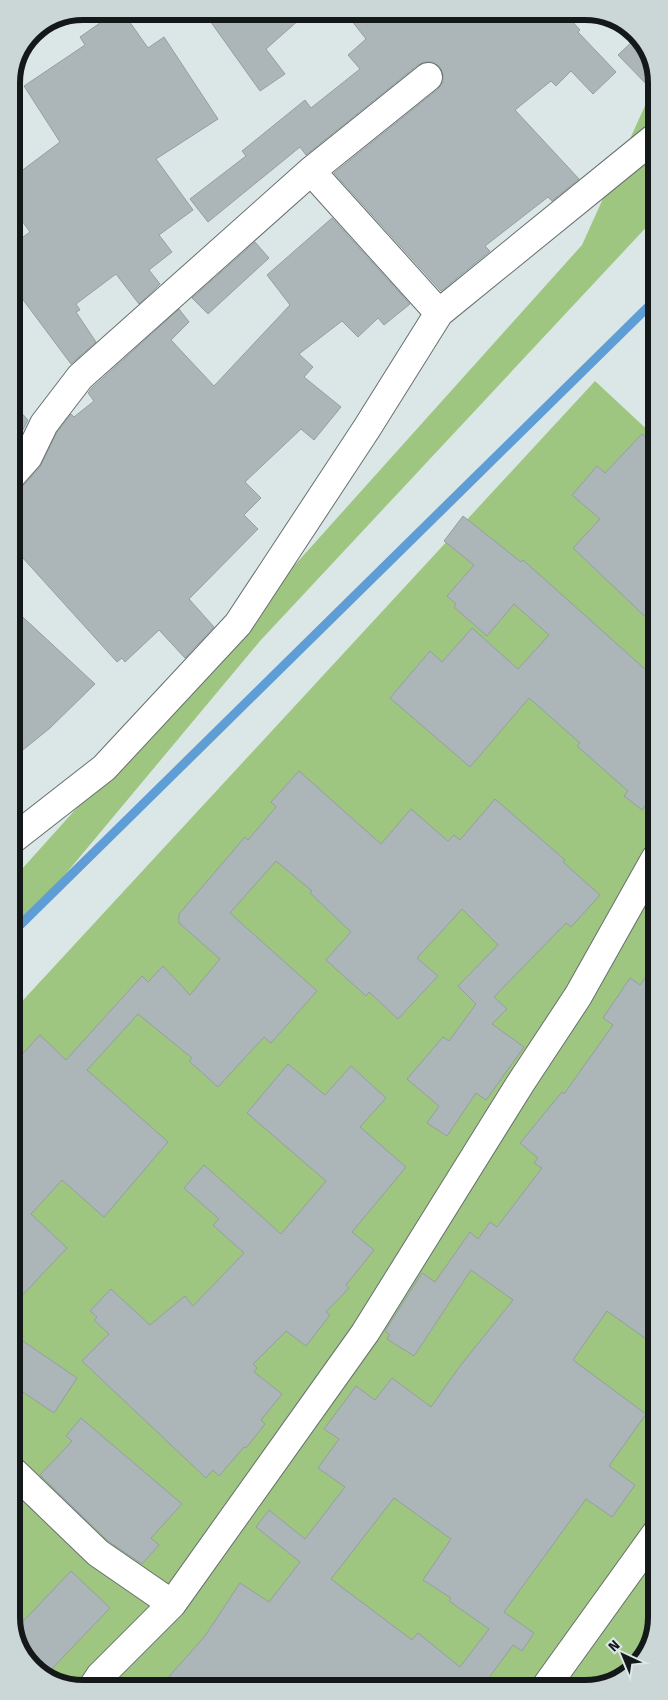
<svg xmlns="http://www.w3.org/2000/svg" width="668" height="1700" font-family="'Fira Sans',sans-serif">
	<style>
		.green { fill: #9ec680 }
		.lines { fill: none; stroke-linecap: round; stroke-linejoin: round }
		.stream { stroke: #5e9dd6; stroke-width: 9 }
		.building { fill: #acb6b9; stroke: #959fa2; fill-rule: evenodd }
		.minor-casing { stroke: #67706f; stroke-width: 30 }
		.minor { stroke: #fff; stroke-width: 28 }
		.rim { fill: none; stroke: #141818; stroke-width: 6 }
	</style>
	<rect width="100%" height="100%" fill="#dbe7e6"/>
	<path class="green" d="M653,88V220L260,641L13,937V879L582,245Z
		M595,381L654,436L657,1617L642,1661L608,1685L78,1689L39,1674L15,1640L14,1010Z"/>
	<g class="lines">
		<path class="stream" d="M13,932L654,301"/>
	</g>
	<path class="building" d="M117,11H122L148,48L164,37L218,119L156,159L193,210L159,235L172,252L149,270L160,284L139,304L116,274L76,304L80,310L76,312L96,342L71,364L12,285V245L30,232L12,207V178L60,142L24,86L85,45L80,37Z
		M203,11H309L266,49L285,74L260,91Z
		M344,11H563L580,30L578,32L616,72L593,94L571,71L556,86L551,81L515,110L579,179L552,201L548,197L485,246L490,251L441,291L334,173L438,89L443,82V74L440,67L433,62H425L418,65L306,155L300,147L208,222L190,199L246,156L242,151L305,100L311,108L360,69L348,55L366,39Z
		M637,37L653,60V91L618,55Z
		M332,218L410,304L384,325L378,318L358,337L342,321L299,354L313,367L304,377L341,407L314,440L301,429L245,482L261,498L244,515L258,529L189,599L214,627L185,658L159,630L125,662L122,658L117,662L12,546V490L23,486L40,467L57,432L71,414L74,417L94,401L88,393L92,388L179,309L189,322L171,340L214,386L290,305L267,275Z
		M255,242L269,258L208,314L192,298Z
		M12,403L28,420L12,451Z
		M642,434L654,446V625L573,548L600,519L572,495L597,466L605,473Z
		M463,516L521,562L523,560L655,678V793L642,810L624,796L628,791L577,746L580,743L529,698L470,767L390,698L430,651L442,662L472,628L518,669L549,635L514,604L487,636L454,607L456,604L447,596L474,565L444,541Z
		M13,608L95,684L50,728L13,758Z
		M299,771L381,844L411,809L448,841L454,835L460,840L495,799L565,860L563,862L600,895L571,927L566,923L494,997L507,1009L492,1024L524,1047L486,1100L476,1093L447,1136L427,1123L439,1106L407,1079L443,1037L449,1041L476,1004L458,986L498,945L462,909L417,958L438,976L398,1019L369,992L366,996L326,960L351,932L310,893L312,891L276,861L230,913L317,991L271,1043L264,1037L218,1087L189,1061L192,1058L138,1014L87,1070L168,1142L104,1217L62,1180L31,1214L67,1248L14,1304V1063L40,1035L66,1060L142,976L148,982L163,966L190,995L220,959L179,923V914L245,837L248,840L276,807L271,802Z
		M655,964L656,1346L607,1311L573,1360L646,1414L609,1466L635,1485L612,1517L586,1499L504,1612L534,1633L522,1651L513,1645L483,1686L159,1688L205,1636L240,1583L269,1602L300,1562L256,1527L269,1510L305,1539L345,1487L318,1468L339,1439L324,1429L356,1386L375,1400L392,1378L431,1407L460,1366L513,1300L471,1270L414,1356L387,1339L390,1335L385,1331L422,1273L435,1282L470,1232L478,1239L490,1222L497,1227L542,1168L534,1163L538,1158L520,1143L562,1092L564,1094L613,1025L603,1018L630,978L640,985ZM394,1498L451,1539L423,1580L451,1598L449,1601L489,1629L460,1667L418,1633L412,1640L331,1579Z
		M288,1064L325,1095L351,1066L386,1098L360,1127L406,1167L352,1232L374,1250L346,1285L349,1288L326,1312L330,1315L306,1346L286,1331L253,1364L257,1368L254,1372L282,1394L261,1420L265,1424L246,1448L244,1447L219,1476L213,1470L206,1478L82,1361L109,1334L94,1320L97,1317L90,1311L111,1289L150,1325L185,1296L193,1306L244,1253L213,1225L219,1219L184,1188L204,1165L281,1234L326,1181L247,1113Z
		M14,1335L77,1378L54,1413L14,1386Z
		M81,1418L182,1504L151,1538L159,1545L142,1564L108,1541L40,1475L72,1441L66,1436Z
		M71,1571L110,1608L45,1676L39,1674L15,1640V1630Z"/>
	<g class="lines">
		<defs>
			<path id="minor" d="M311,171L439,313
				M12,475L28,457L44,424L80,377L311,171L428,77
				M13,839L104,768L238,624L367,428L439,313L653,139
				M15,1473L98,1553L172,1604
				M547,1685L657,1532
				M92,1688L100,1676L172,1604L365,1333L520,1084L578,996L655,859"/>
		</defs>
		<use href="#minor" class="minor-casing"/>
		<use href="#minor" class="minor"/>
	</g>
	<path d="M0 0H668V1700H0ZM83 20H585A63 63 0 0 1 648 83V1617A63 63 0 0 1 585 1680H83A63 63 0 0 1 20 1617V83A63 63 0 0 1 83 20Z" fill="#cbd6d6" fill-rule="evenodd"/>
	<path class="rim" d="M83 20H585A63 63 0 0 1 648 83V1617A63 63 0 0 1 585 1680H83A63 63 0 0 1 20 1617V83A63 63 0 0 1 83 20Z"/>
	<g transform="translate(623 1655) rotate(316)" stroke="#dbe7e6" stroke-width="4" paint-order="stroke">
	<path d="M0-4L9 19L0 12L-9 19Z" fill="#141818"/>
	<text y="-8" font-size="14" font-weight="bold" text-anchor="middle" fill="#141818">N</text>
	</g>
</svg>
